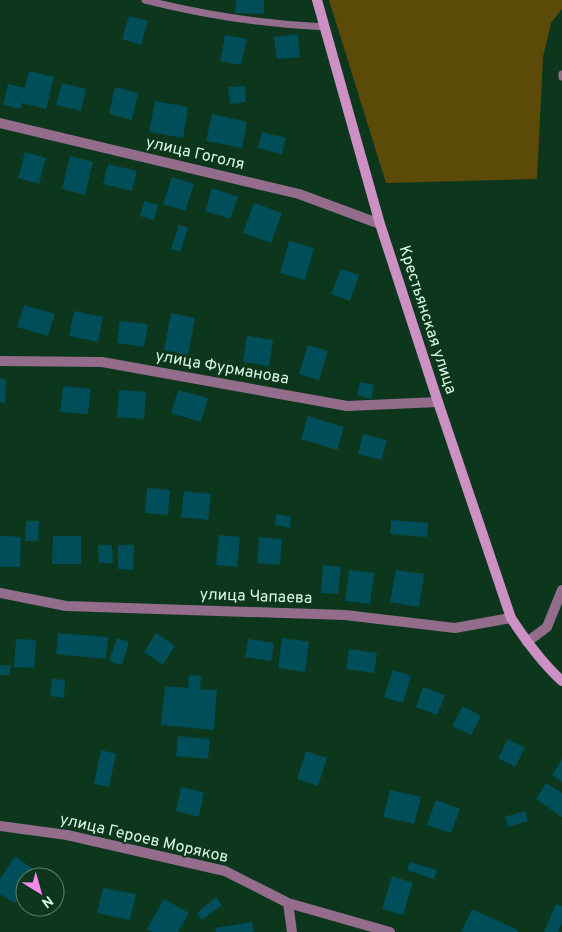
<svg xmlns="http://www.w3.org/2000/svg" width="562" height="932" font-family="Overpass,sans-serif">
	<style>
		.green { fill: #5c4a09 }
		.building { fill: #004e5a }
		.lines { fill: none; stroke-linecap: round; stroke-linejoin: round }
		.lane { stroke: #946d8d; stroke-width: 7 }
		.street { stroke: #946d8d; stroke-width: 10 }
		.secondary { stroke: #cd90c4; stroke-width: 10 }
		.labels { text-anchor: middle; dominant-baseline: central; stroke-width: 4; stroke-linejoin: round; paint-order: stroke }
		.street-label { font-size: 16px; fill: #dbf8e1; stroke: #0c371c }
	</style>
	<rect width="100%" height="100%" fill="#0c371c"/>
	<path class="green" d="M329,0H562V9L551,23L543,57L537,179L386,183Z"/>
	<path class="building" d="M236,0H264V14L235,13Z
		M129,16L148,21L141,45L122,39Z
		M298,34L300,57L277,59L274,37Z
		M225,35L247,39L241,65L220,61Z
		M29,71L54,77L46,109L22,103L21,109L3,105L8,84L25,88Z
		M62,83L86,89L81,111L56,105Z
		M245,86L246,102L230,104L228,87Z
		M115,87L138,93L132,120L109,114Z
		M155,101L188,107L183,138L149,132Z
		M212,114L247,122L242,148L206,141Z
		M262,132L286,138L282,154L258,148Z
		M25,152L46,158L39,184L18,178Z
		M70,156L93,162L85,195L62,189Z
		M108,164L137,171L132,191L103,184Z
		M172,177L194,184L185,211L163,204Z
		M212,188L238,197L230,219L205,211Z
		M144,201L158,205L154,220L140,216Z
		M254,203L282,213L271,243L243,233Z
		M179,225L188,228L180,252L171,249Z
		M289,241L314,248L305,280L280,273Z
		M341,269L359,275L350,301L331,294Z
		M24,305L55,314L48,336L17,327Z
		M74,311L103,317L98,342L69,336Z
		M171,313L195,318L188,355L164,350Z
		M120,321L148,324L144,347L117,343Z
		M247,336L273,340L269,366L243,362Z
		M308,345L328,351L319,380L299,374Z
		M0,379H6L5,403H0Z
		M360,382L374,385L371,399L357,395Z
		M63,386L91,389L88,414L60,412Z
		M119,390L146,392L144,419L117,417Z
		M178,390L208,398L201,422L171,413Z
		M308,416L344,427L337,450L301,439Z
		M363,434L387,440L381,460L358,454Z
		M147,488L170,490L168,515L145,513Z
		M184,491L211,494L208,520L181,517Z
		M276,514L291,517L290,528L275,525Z
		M391,520L428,523L427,537L390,534Z
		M26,521H39L38,541H25Z
		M219,535L240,537L237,567L216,565Z
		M0,536L21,537L20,567H0Z
		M53,536H81V564H52Z
		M259,537L282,539L280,565L257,563Z
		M98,545H112L113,563H99Z
		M118,545H134L133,570L118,569Z
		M323,565L341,567L338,594L321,593Z
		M349,570L374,573L370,604L345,601Z
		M396,570L424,574L419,607L390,602Z
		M58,633L108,637L106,659L56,654Z
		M156,633L175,646L163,665L144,652Z
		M117,638L129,642L122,665L109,661Z
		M282,638L309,642L305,672L278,668Z
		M16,639L36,640L34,668L14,667Z
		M248,639L274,643L271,661L245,657Z
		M349,649L377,653L374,673L346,669Z
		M0,665H10V675H0Z
		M393,670L411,676L403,703L384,697Z
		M189,675L201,676L200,689L217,690L214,730L161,725L165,686L188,688Z
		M52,679L65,680L64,698L50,696Z
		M423,687L445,695L437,715L416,707Z
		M463,706L481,716L471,735L452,726Z
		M178,736L210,739L208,759L176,756Z
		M508,739L525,748L515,767L498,758Z
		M101,750L116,754L109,787L94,784Z
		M306,751L327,758L318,786L297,779Z
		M562,759V782L552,775Z
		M546,783L562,793V817L536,799Z
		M181,787L204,792L199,817L176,811Z
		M390,790L421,797L414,824L383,817Z
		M436,800L460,809L451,833L427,825Z
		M525,811L528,821L508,827L505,817Z
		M15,856L36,871L32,877H25V888L15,903L0,894V879Z
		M410,862L437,870L434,879L407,870Z
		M392,876L413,883L403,915L382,909Z
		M103,888L136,894L130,920L97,913Z
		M216,897L222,905L202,920L197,913Z
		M164,899L189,913L178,932H152L147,929Z
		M556,904L562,906V923L558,932H544Z
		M472,909L518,930L517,932H461Z
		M252,922L254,932H216L215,928Z"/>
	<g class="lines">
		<path class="lane" d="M145,0C204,15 265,24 325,27
			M562,74V77"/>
		<path class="street" d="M0,123L299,194L380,224
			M0,361L102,362L347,406L438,402
			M0,593L66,606L345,615L455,628L511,618
			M527,642L547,627L562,590
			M0,826L67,835L225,871L288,903L390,932
			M288,903L292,932"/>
		<path class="secondary" d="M317,0L380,224L438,402L511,618C526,641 542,663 562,681"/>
	</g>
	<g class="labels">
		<g class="street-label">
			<text transform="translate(195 154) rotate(13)">улица Гоголя</text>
			<text transform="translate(427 320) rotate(72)">Крестьянская улица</text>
			<text transform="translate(222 368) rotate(10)">улица Фурманова</text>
			<text transform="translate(256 597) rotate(2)">улица Чапаева</text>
			<text transform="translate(144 839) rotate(13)">улица Героев Моряков</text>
		</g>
	</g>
	<g transform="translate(40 892) rotate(143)"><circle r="24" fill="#0c371c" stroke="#5f846b"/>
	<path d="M0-4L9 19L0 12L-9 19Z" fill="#f888ea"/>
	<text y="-8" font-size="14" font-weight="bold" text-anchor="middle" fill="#dbf8e1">N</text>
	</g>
</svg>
